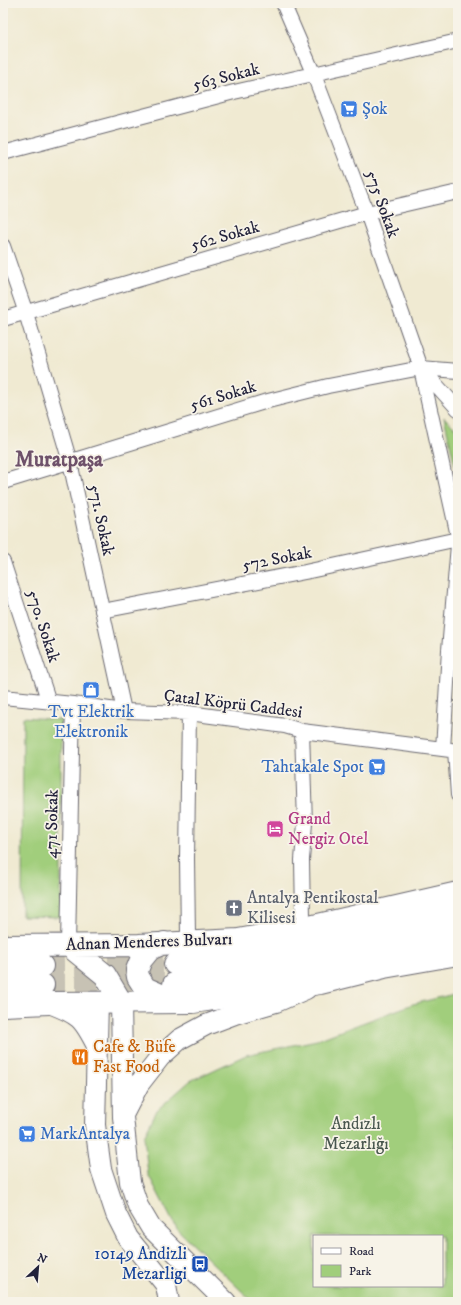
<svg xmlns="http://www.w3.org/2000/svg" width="461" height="1305" font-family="'IM FELL DW Pica',serif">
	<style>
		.green { fill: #a1ce7b; stroke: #62785b; fill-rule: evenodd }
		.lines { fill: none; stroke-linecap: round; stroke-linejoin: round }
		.primary-tunnel { stroke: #c7c2b4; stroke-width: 22; stroke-dasharray: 22 11; stroke-linecap: butt }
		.street-casing { stroke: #6a6870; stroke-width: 16 }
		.secondary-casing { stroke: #6a6870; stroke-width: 22 }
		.primary-casing { stroke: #6a6870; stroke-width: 24 }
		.street { stroke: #fff; stroke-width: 14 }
		.secondary { stroke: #fff; stroke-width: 20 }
		.primary { stroke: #fff; stroke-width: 22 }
		.labels { text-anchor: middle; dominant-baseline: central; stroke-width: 3.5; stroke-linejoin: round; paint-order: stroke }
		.street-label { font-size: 17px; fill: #22223b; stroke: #f7f3e8 }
		.shop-label { font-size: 17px; fill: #366cbe; stroke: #f7f3e8; text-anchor: start }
		.hotel-label { font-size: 17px; fill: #b23c85; stroke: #f7f3e8; text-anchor: start }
		.worship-label { font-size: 17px; fill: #5b616d; stroke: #f7f3e8; text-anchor: start }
		.food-label { font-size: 17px; fill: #c56008; stroke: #f7f3e8; text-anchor: start }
		.park-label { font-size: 17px; fill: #48564e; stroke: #f7f3e8 }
		.transit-label { font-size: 17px; fill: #164399; stroke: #f7f3e8; text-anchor: end }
		.district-label { font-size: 21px; font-weight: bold; fill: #6e516a; stroke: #f7f3e8 }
	</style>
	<rect width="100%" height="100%" fill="#f7f3e8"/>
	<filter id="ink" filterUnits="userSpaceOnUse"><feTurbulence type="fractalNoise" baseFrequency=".025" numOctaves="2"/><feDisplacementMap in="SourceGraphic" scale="8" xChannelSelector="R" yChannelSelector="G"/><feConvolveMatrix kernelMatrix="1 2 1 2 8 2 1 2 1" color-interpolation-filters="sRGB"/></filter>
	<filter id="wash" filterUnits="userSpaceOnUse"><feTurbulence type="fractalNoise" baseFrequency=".012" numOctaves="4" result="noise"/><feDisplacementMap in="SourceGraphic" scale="16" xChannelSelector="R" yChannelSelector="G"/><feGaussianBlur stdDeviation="0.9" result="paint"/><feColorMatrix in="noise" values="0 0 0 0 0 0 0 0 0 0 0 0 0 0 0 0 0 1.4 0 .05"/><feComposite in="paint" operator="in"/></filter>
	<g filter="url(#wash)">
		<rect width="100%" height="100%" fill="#f0ead2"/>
		<path class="green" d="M444,417L458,431V479Z
			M23,717L61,720V917L22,916Z
			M458,993V1302H253L176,1228L148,1174L144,1136L157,1110L190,1081L246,1055L317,1040L413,1004ZM314,1236H442V1286H314Z"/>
	</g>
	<g filter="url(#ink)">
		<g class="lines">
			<path class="primary-tunnel" d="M42,966L175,964
				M43,985L174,984"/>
			<defs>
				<path id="street" d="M283,3L314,75L367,213L421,368L458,409
					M3,153L234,92L458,41
					M3,246L26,313L70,462L124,711
					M3,319L367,213L458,192
					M421,369L458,536
					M3,482L264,402L328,386L421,368L458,371
					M3,562L49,702
					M102,611L305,572L458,539
					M3,697L73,704L124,711L189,713L285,726L302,731L458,751
					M302,731L305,823L302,860L303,918L305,928
					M443,749L449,650L458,545
					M455,750L458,795
					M188,936L187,859L189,713
					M68,945L73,704"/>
				<path id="secondary" d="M98,1002L95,1125L101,1169L116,1214L128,1238L166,1285L169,1302
					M121,1002L123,1117L130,1182L138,1206L151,1228L226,1302
					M49,1003C79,1014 83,1018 97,1046
					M124,1113L139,1084L160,1057L180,1039L206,1025L235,1014L276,1002L306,989"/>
				<path id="primary" d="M164,943L150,949L141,960L137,970L138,977L145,988L170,999
					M68,945L105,975L121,1002
					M3,946L139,945L238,940L305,928L458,893
					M175,964L272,956L458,913
					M3,966H42
					M174,984L219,980L260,974L458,932
					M3,985H43
					M3,1005L49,1003L193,1002L320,983L384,967L458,954"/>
			</defs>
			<use href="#street" class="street-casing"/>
			<use href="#secondary" class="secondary-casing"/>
			<use href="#primary" class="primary-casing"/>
			<use href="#street" class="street"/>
			<use href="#secondary" class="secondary"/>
			<use href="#primary" class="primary"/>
		</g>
	</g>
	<defs>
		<symbol id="supermarket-square" viewBox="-11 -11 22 22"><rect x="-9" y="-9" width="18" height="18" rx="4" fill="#3f7fe0" stroke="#f7f3e8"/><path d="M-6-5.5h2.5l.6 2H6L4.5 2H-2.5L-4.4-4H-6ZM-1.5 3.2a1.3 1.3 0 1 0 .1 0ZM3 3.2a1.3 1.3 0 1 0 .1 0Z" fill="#fff"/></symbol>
		<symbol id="shop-square" viewBox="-11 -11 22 22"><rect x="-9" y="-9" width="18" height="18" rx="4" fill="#3f7fe0" stroke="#f7f3e8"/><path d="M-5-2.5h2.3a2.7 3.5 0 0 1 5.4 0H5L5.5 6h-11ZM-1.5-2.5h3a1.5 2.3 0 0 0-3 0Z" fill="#fff"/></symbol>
		<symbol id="hotel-square" viewBox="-11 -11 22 22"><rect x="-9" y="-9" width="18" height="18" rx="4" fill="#d1479c" stroke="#f7f3e8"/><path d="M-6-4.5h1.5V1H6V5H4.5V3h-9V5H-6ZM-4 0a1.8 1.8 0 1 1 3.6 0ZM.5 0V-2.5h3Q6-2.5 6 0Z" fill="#fff"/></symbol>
		<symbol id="church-square" viewBox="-11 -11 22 22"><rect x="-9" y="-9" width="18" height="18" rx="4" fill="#6b7280" stroke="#f7f3e8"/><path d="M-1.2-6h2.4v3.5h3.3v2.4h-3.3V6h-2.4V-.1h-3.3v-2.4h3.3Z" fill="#fff"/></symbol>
		<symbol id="restaurant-square" viewBox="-11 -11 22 22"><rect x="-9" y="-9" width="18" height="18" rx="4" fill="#e8710a" stroke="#f7f3e8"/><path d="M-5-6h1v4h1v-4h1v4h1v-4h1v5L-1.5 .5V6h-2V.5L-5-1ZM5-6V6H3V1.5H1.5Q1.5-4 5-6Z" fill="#fff"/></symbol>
		<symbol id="bus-square" viewBox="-11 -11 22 22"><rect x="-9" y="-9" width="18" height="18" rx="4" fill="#1a4fb4" stroke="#f7f3e8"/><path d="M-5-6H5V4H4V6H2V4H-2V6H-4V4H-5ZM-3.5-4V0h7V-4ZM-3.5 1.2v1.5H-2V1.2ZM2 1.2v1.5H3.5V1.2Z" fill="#fff"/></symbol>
	</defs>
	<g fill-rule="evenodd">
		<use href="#supermarket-square" x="339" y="99" width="20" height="20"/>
		<use href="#shop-square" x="81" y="680" width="20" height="20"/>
		<use href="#supermarket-square" x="367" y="757" width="20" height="20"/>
		<use href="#hotel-square" x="265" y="819" width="20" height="20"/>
		<use href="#church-square" x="224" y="898" width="20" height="20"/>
		<use href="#restaurant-square" x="70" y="1047" width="20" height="20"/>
		<use href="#supermarket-square" x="17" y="1124" width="20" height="20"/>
		<use href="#bus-square" x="190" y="1254" width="20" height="20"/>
	</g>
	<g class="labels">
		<g class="street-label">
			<text transform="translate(226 77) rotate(-14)">563 Sokak</text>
			<text transform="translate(382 204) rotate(70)">575 Sokak</text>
			<text transform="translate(225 236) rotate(-16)">562 Sokak</text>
			<text transform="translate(223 396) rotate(-17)">561 Sokak</text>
			<text transform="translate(101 520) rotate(78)">571. Sokak</text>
			<text transform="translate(277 559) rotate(-11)">572 Sokak</text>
			<text transform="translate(43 626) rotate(72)">570. Sokak</text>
			<text transform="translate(233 704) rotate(7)">Çatal Köprü Caddesi</text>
			<text transform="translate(52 824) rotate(-89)">471 Sokak</text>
			<text transform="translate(149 942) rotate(-2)">Adnan Menderes Bulvarı</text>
		</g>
		<g class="shop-label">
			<text x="362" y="109">Şok</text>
			<text x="91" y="712" text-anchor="middle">Tvt Elektrik<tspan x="91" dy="20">Elektronik</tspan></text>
			<text x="364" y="767" text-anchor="end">Tahtakale Spot</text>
			<text x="40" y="1134">MarkAntalya</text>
		</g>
		<g class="hotel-label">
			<text x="288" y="819">Grand<tspan x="288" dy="20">Nergiz Otel</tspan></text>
		</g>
		<g class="worship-label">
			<text x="247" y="898">Antalya Pentikostal<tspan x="247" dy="20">Kilisesi</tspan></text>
		</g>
		<g class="food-label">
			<text x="93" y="1047">Cafe &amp; Büfe<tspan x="93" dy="20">Fast Food</tspan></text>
		</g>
		<g class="park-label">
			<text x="356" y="1124">Andızlı<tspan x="356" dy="20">Mezarlığı</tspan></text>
		</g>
		<g class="transit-label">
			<text x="187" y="1254">10149 Andizli<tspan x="187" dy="20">Mezarligi</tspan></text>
		</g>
		<g class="district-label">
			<text x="59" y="460">Muratpaşa</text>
		</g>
	</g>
	<rect width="461" height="1305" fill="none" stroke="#f7f3e8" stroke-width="16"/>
	<rect x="313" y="1235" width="130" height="52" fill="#f7f3e8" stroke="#a29fa3"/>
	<rect x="321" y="1248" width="20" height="6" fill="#ffffff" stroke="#a29fa3"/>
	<text x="349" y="1255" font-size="12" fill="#22223b">Road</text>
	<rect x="321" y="1265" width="20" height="12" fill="#a1ce7b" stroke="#a29fa3"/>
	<text x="349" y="1275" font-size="12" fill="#22223b">Park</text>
	<g transform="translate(38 1267) rotate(26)" stroke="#f7f3e8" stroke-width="3" paint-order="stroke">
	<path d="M0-3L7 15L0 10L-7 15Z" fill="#22223b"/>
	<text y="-6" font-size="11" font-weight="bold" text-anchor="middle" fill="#22223b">N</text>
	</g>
</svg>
